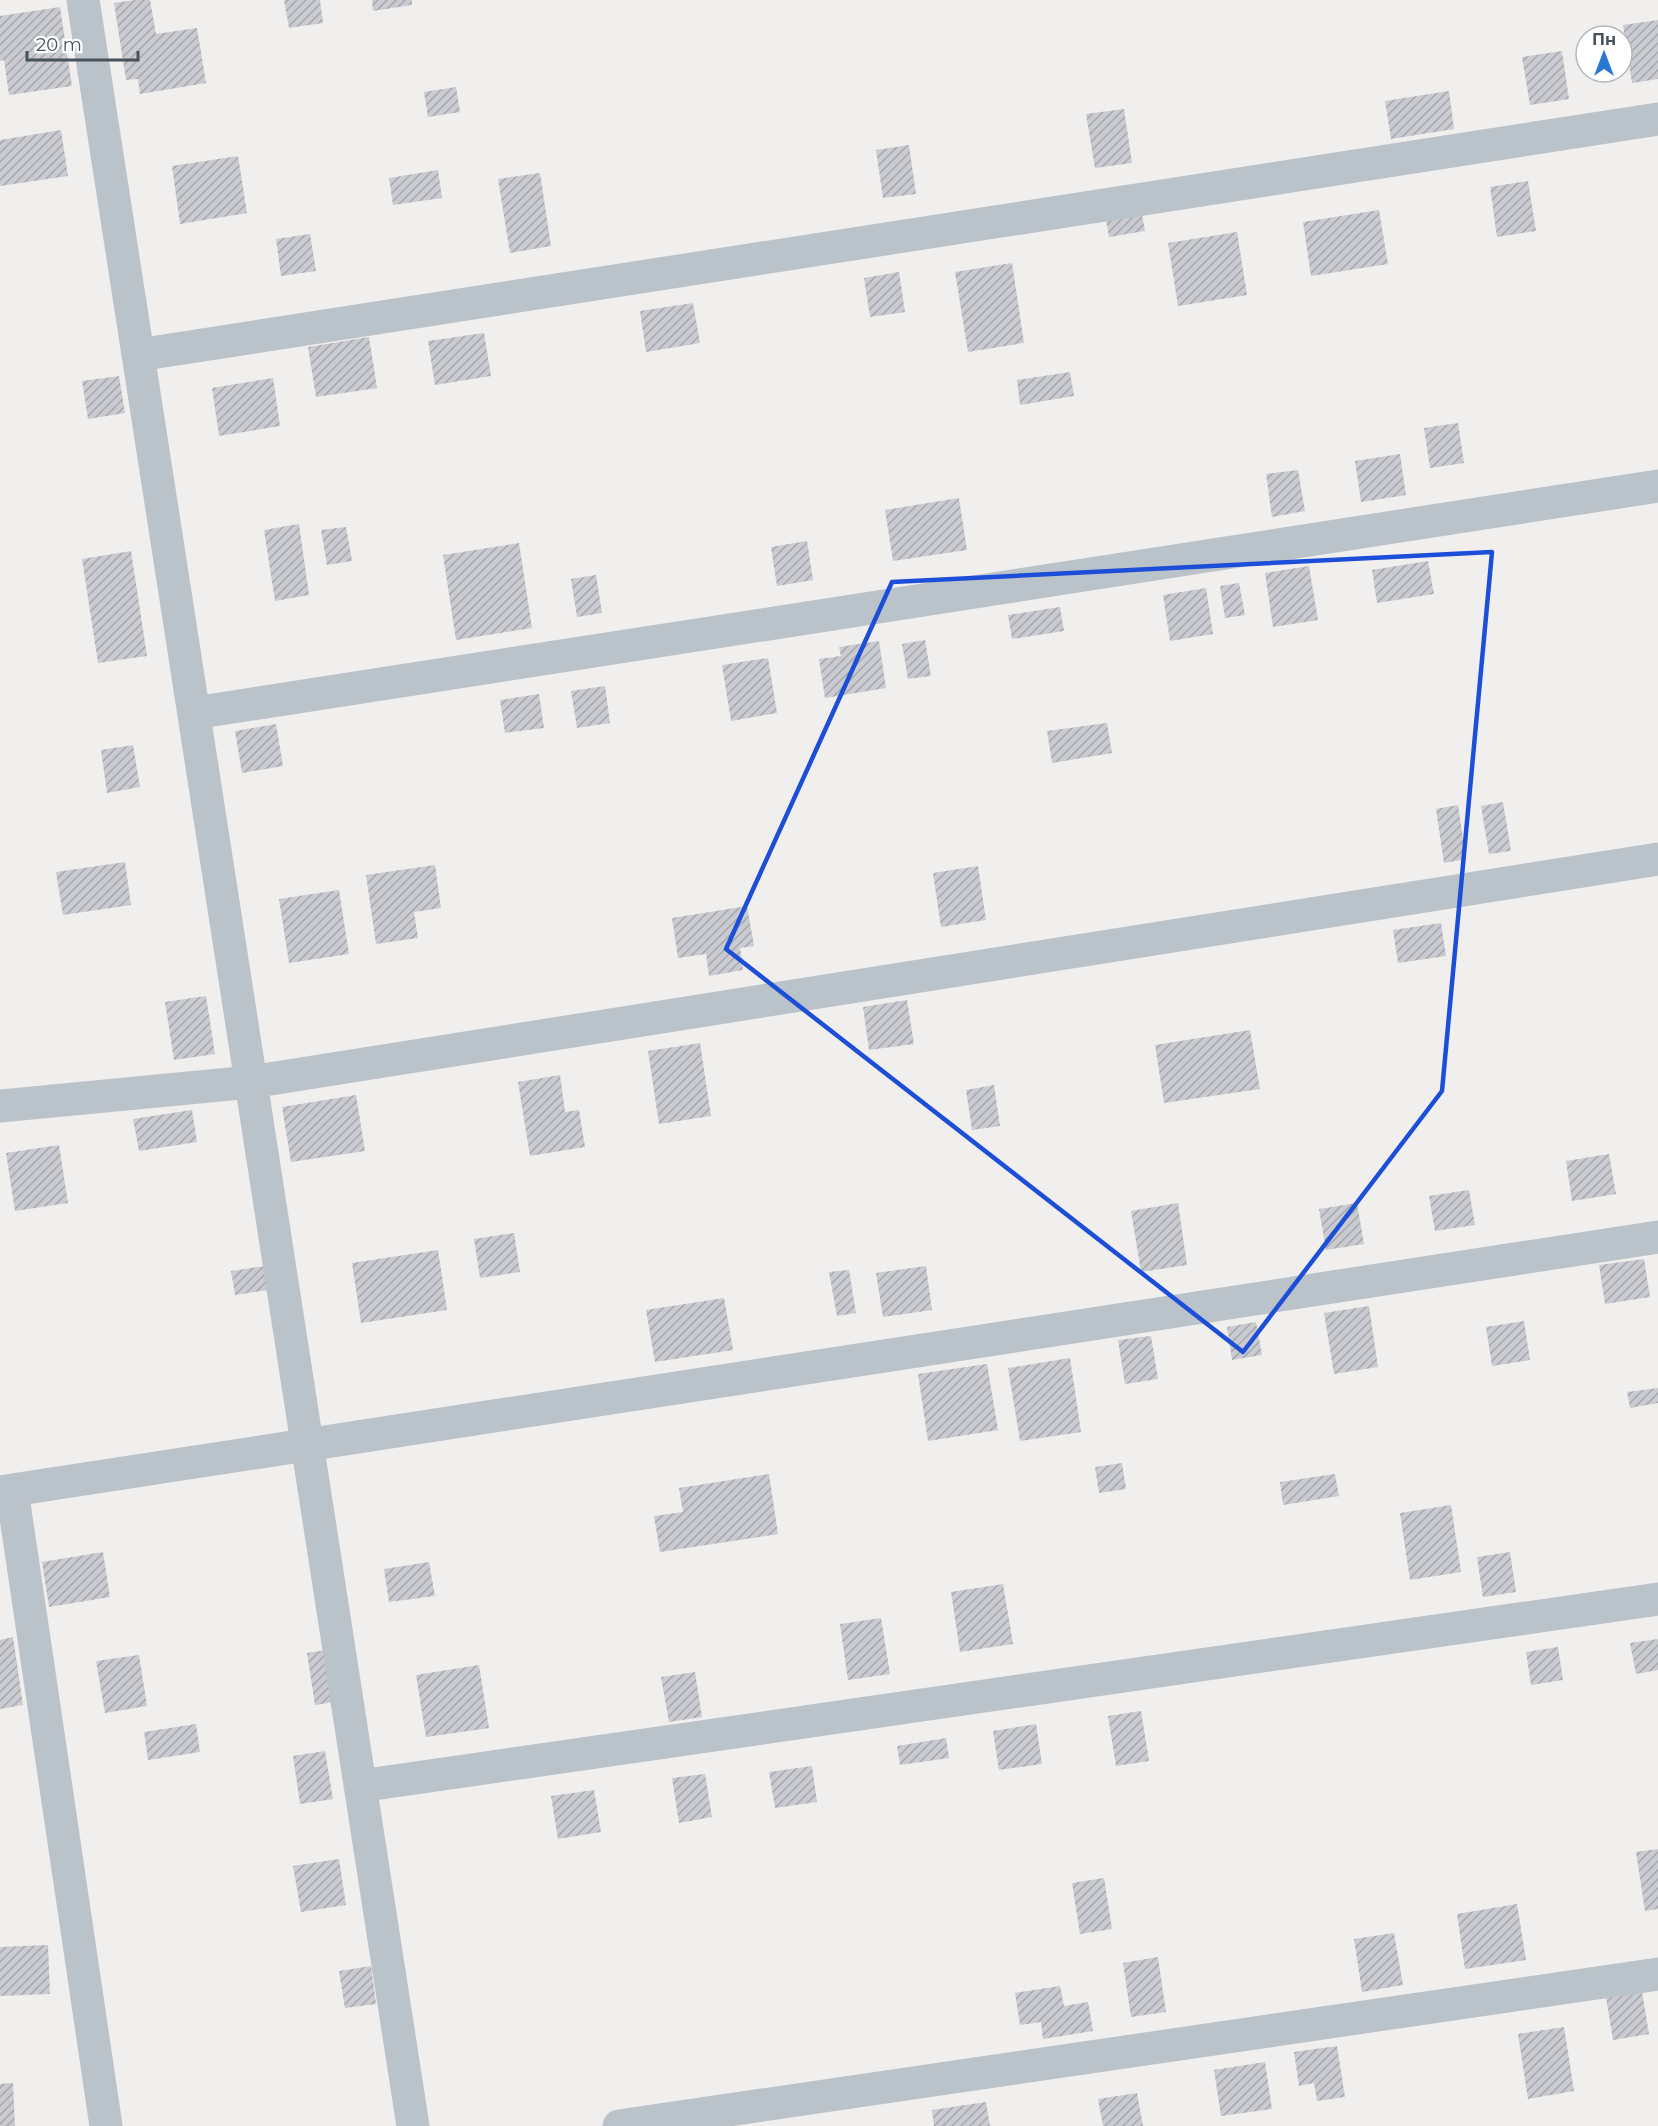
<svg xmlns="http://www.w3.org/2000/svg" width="1658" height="2126" font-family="Montserrat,sans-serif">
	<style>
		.building { fill: url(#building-hatch) }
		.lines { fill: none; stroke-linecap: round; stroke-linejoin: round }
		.minor { stroke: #bbc3ca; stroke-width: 33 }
		.marked { fill: none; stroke: #1d4ed8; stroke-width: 4.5; stroke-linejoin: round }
	</style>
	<defs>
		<pattern id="building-hatch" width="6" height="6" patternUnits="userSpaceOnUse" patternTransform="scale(1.5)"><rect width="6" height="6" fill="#c9cbd0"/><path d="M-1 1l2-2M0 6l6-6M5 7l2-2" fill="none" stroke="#a5a7ac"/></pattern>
	</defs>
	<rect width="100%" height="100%" fill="#f1eeee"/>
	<path class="building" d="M135,0H150L156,34L197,28L206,83L140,94L138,79L126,80L114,3Z
		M284,0H320L323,23L289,28Z
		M372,0H412V5L373,11Z
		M60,7L72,86L9,95L4,60L0,61V16Z
		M1658,20V79L1632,83L1623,25Z
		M1562,51L1569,99L1530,105L1522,57Z
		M456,87L460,112L428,117L424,92Z
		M1449,91L1454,129L1391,139L1385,101Z
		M1124,109L1132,163L1095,168L1086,114Z
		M61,130L68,176L0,186V140Z
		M909,145L916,194L883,198L876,150Z
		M238,156L247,213L180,224L172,166Z
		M438,170L442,198L393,205L389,178Z
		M540,173L551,246L510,253L498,179Z
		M1528,181L1536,231L1497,237L1490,187Z
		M1379,210L1388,264L1311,276L1303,222Z
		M1142,214L1145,231L1109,237L1106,220Z
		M1237,232L1247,295L1178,306L1168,243Z
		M310,234L316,271L281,276L276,239Z
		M1012,263L1024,343L968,352L955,272Z
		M899,272L905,312L870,317L864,278Z
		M693,303L700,343L646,352L640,311Z
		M484,333L491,376L435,385L428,341Z
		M369,337L377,388L316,397L308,347Z
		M1070,372L1074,396L1020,405L1017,380Z
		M119,376L125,413L88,419L82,381Z
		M273,378L280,426L219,436L212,388Z
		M1458,423L1464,463L1430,468L1424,428Z
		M1400,454L1406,495L1361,502L1355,461Z
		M1298,470L1305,511L1272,517L1266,474Z
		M959,498L967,550L893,561L885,510Z
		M299,524L309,595L275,601L264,530Z
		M346,527L352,561L327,565L321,530Z
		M807,541L813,580L777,586L771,547Z
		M519,543L532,628L456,640L443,555Z
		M131,551L147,656L98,663L82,559Z
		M1428,561L1434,594L1377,603L1372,570Z
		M1309,566L1318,620L1273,627L1265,573Z
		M596,575L602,613L577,617L571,579Z
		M1239,583L1245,615L1225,618L1220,586Z
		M1206,588L1213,634L1170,641L1163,595Z
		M1060,607L1064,631L1012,639L1008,615Z
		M925,640L931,676L908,679L902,644Z
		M879,641L886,688L825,698L819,659L841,656L839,647Z
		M768,658L777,713L731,721L722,665Z
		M605,686L610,723L577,728L571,691Z
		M539,694L544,728L505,733L500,700Z
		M1107,723L1112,753L1052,763L1047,731Z
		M276,724L283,766L242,773L235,731Z
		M133,745L140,787L107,793L101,750Z
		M1503,802L1511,851L1489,854L1481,806Z
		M1458,805L1466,859L1444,863L1436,809Z
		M125,862L131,905L63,915L56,872Z
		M435,865L441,908L414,912L418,938L376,944L366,875Z
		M978,866L986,920L941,927L933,873Z
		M339,890L349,954L289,963L279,899Z
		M747,906L754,946L740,948L743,970L709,976L706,954L678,958L672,918Z
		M1441,923L1446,956L1398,963L1393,930Z
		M206,996L215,1054L174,1060L165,1002Z
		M907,1000L914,1044L869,1050L863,1007Z
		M1250,1030L1260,1089L1164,1103L1155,1045Z
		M700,1043L711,1116L659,1124L648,1051Z
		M560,1075L565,1112L579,1110L585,1147L530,1156L518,1082Z
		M994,1085L1000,1126L972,1130L966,1090Z
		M356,1095L365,1151L291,1162L282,1107Z
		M192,1110L197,1142L139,1151L133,1119Z
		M59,1145L68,1203L15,1211L6,1153Z
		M1609,1154L1616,1194L1572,1201L1566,1161Z
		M1469,1190L1475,1225L1435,1231L1429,1196Z
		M1178,1203L1187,1265L1141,1272L1131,1211Z
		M1357,1203L1364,1244L1326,1250L1319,1209Z
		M514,1233L520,1272L480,1278L474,1239Z
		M438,1250L447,1310L361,1323L352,1263Z
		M1644,1259L1650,1297L1605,1304L1599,1265Z
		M264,1266L268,1290L235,1295L231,1271Z
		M926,1266L932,1310L883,1317L876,1273Z
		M849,1270L856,1313L837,1316L829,1272Z
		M724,1298L733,1350L655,1362L646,1310Z
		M1369,1306L1378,1367L1334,1374L1324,1313Z
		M1524,1321L1530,1360L1492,1366L1486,1327Z
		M1256,1322L1262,1355L1232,1360L1227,1327Z
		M1151,1336L1158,1379L1125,1384L1118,1340Z
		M1070,1358L1081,1432L1020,1441L1008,1368Z
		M987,1364L998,1430L928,1441L918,1374Z
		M1658,1388V1403L1630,1408L1627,1392Z
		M1122,1463L1126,1489L1099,1493L1095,1467Z
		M769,1474L778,1534L660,1552L654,1516L683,1512L679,1488Z
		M1335,1474L1339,1496L1283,1505L1280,1482Z
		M1451,1505L1461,1572L1410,1580L1400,1513Z
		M103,1552L110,1597L49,1607L42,1562Z
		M1510,1552L1516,1592L1483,1597L1477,1557Z
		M429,1562L435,1596L389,1602L384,1569Z
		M1003,1584L1013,1644L960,1652L951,1592Z
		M881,1618L890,1674L848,1680L840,1624Z
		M13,1637L23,1705L0,1709V1640Z
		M1658,1639V1670L1636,1674L1630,1643Z
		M1558,1647L1563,1680L1531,1685L1526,1652Z
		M327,1650L335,1702L315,1705L307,1653Z
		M139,1655L147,1706L105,1713L96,1661Z
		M479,1665L489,1728L426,1737L416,1675Z
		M695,1672L702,1717L669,1722L661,1677Z
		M1141,1711L1149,1761L1116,1766L1108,1716Z
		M196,1724L200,1752L148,1760L144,1732Z
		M1036,1724L1042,1764L999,1770L993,1731Z
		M946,1738L949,1758L900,1765L897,1746Z
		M325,1751L333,1799L300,1804L293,1756Z
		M812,1766L817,1802L775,1808L769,1772Z
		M705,1774L712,1817L679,1823L672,1778Z
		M594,1790L601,1832L558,1839L551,1796Z
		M1658,1849V1909L1645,1911L1636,1852Z
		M339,1859L346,1905L301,1912L293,1866Z
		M1104,1878L1112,1929L1080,1934L1072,1883Z
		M1517,1904L1526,1960L1465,1969L1457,1914Z
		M1394,1933L1403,1985L1362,1992L1354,1939Z
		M48,1945L50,1994L0,1996V1947Z
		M1158,1957L1166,2012L1131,2017L1123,1963Z
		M371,1966L376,2004L345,2008L339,1971Z
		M1060,1986L1064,2006L1088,2002L1093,2031L1043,2039L1041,2022L1020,2025L1015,1993Z
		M1642,1992L1649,2034L1613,2040L1606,1997Z
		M1564,2027L1574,2091L1528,2099L1518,2034Z
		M1337,2046L1345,2097L1317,2101L1314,2083L1299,2086L1294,2052Z
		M1265,2062L1272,2109L1221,2116L1214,2070Z
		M13,2083L15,2126H0V2084Z
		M1137,2093L1143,2126H1103L1098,2099Z
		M986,2102L990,2126H934L932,2110Z"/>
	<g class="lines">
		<path class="minor" d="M83,0L413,2126
			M138,355L1658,119
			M194,713L1658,486
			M0,1106L251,1082L1658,859
			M12,1490L106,2126
			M0,1492L1658,1237
			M360,1786L1658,1599
			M619,2126L1658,1974"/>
	</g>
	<path class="marked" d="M1492,552L1442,1091L1243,1352L726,949L892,582Z"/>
	<g transform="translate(1604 54)"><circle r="28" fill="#ffffff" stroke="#b6babd" stroke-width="1.5"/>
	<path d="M0-4.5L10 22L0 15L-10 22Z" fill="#2877d0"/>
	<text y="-9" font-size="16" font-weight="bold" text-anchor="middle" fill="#48525a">Пн</text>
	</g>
	<path d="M27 51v9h111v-9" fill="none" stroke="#48525a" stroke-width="3"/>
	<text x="36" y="51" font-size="18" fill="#48525a" stroke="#ffffff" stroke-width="4.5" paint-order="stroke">20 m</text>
</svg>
